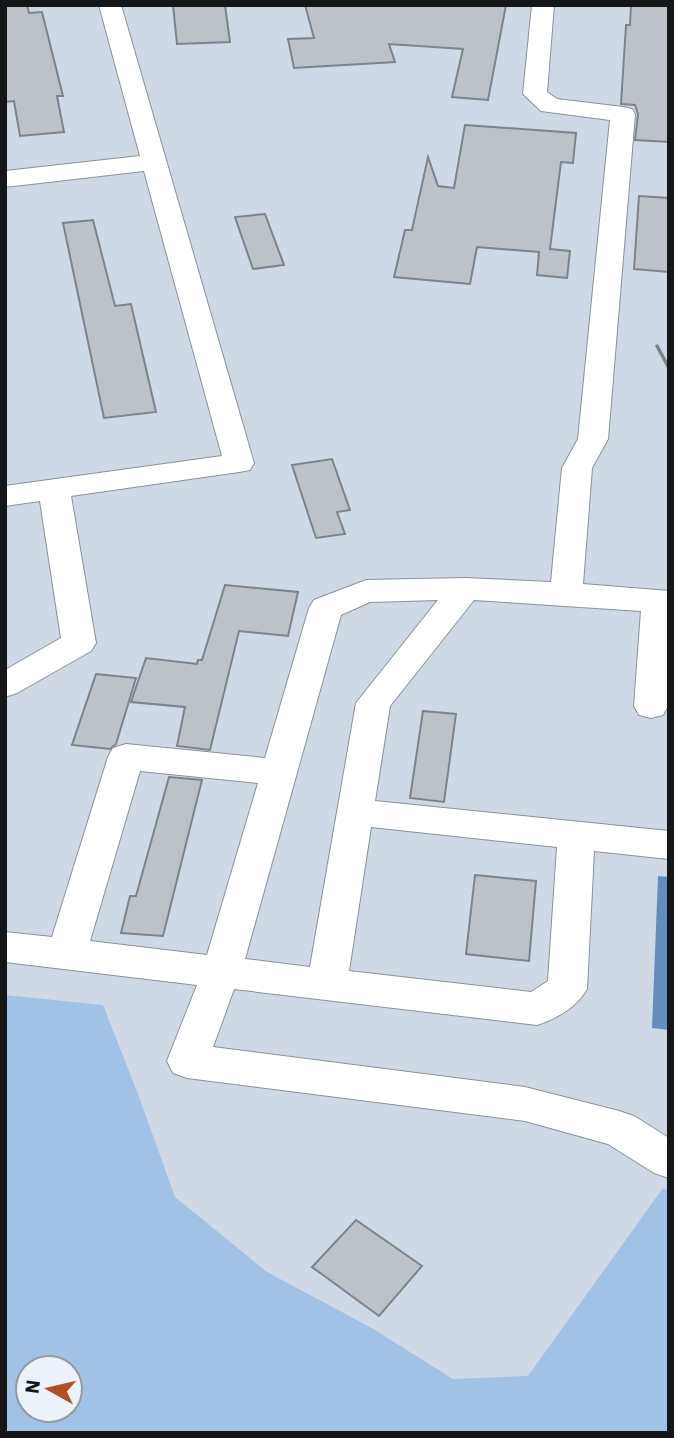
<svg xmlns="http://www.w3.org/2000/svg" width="674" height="1438" font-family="'IBM Plex Sans',sans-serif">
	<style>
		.built { fill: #ced9e5; fill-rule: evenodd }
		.green { fill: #a1c1e5; fill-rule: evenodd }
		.water { fill: #628dbd }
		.building { fill: #bdc2c9; stroke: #7e8389; stroke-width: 2 }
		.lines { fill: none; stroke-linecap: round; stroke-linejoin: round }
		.minor-casing { stroke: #8c9197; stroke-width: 2 }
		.minor { fill: #fff; fill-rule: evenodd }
		.rail { stroke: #7e8286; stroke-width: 3.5 }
	</style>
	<rect width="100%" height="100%" fill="#dfe5eb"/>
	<path class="built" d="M5,5H669V1433H22L5,1420ZM28,1368H70V1410H28Z"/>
	<path class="green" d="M5,995L103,1005L138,1094L175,1197L267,1272L370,1327L453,1379L528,1376L663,1188L669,1192V1433H5ZM28,1368H70V1410H28Z"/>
	<path class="water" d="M658,876L669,877V1030L652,1028Z"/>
	<path class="building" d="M5,5H27L29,13L42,12L63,96H57L64,132L20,136L14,101L5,102Z
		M173,5H225L230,42L177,44Z
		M305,5H506L488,100L452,97L463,49L389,44L395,62L294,68L288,39L314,38Z
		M631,5H669V142L635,140L638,114L635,105L621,104L626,25H630Z
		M465,125L576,133L573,163L561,162L550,249L570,251L567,278L537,275L539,252L477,247L470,284L394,277L405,230H412L428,157L438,186L454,188Z
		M639,196L669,198V272L634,269Z
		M265,214L284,265L253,269L235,217Z
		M93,220L115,306L131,304L156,412L104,418L63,223Z
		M332,459L350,510L337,512L345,534L316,538L292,465Z
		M225,585L298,592L288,636L239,631L210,750L177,746L185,707L131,702L146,658L197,664L198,660H202Z
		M96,674L136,678L116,744L110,749L72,745Z
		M423,711L456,714L444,802L410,798Z
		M169,777L202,780L163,936L121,933L130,896H136Z
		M475,875L536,881L529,961L466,954Z
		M356,1220L422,1266L379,1316L312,1267Z"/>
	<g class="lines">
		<defs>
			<path id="minor" d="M99,5H121L254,463L250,470L239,472L71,496L96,643L91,651L17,693L5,697V670L61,638L40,501L5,506V486L222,456L144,171L5,187V171L140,156Z
				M532,5H554L547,92L557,99L623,107L632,109L635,114L608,439L592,468L583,584L669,591L668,706L663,715L651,718L639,715L634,706L641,611L474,600L390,706L375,801L669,831V859L594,851L587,989C577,1007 556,1019 537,1025L234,989L213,1047L525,1087L619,1111L634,1116L669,1138V1178L654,1173L608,1144L525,1121L187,1078L173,1073L167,1061L197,985L5,962V932L52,937L108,757L113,748L126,744L265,758L309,608L314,600L366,580L465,578L551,582L562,468L578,439L610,120L541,111L523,94ZM438,600L356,703L310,967L245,959L341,615L370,602ZM140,771L258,783L207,955L90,941ZM371,827L557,847L548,981L531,992L349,971Z"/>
		</defs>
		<use href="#minor" class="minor-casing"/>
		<use href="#minor" class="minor"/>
		<path class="rail" d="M657,346L669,368"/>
	</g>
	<rect width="674" height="1438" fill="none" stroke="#141618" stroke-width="14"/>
	<g transform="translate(49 1389) rotate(278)"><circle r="33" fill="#ecf2f9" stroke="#969a9f" stroke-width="2"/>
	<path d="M0-5L12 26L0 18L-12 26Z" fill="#b44e21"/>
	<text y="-10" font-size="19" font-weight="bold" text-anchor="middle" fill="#141618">N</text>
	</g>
</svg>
